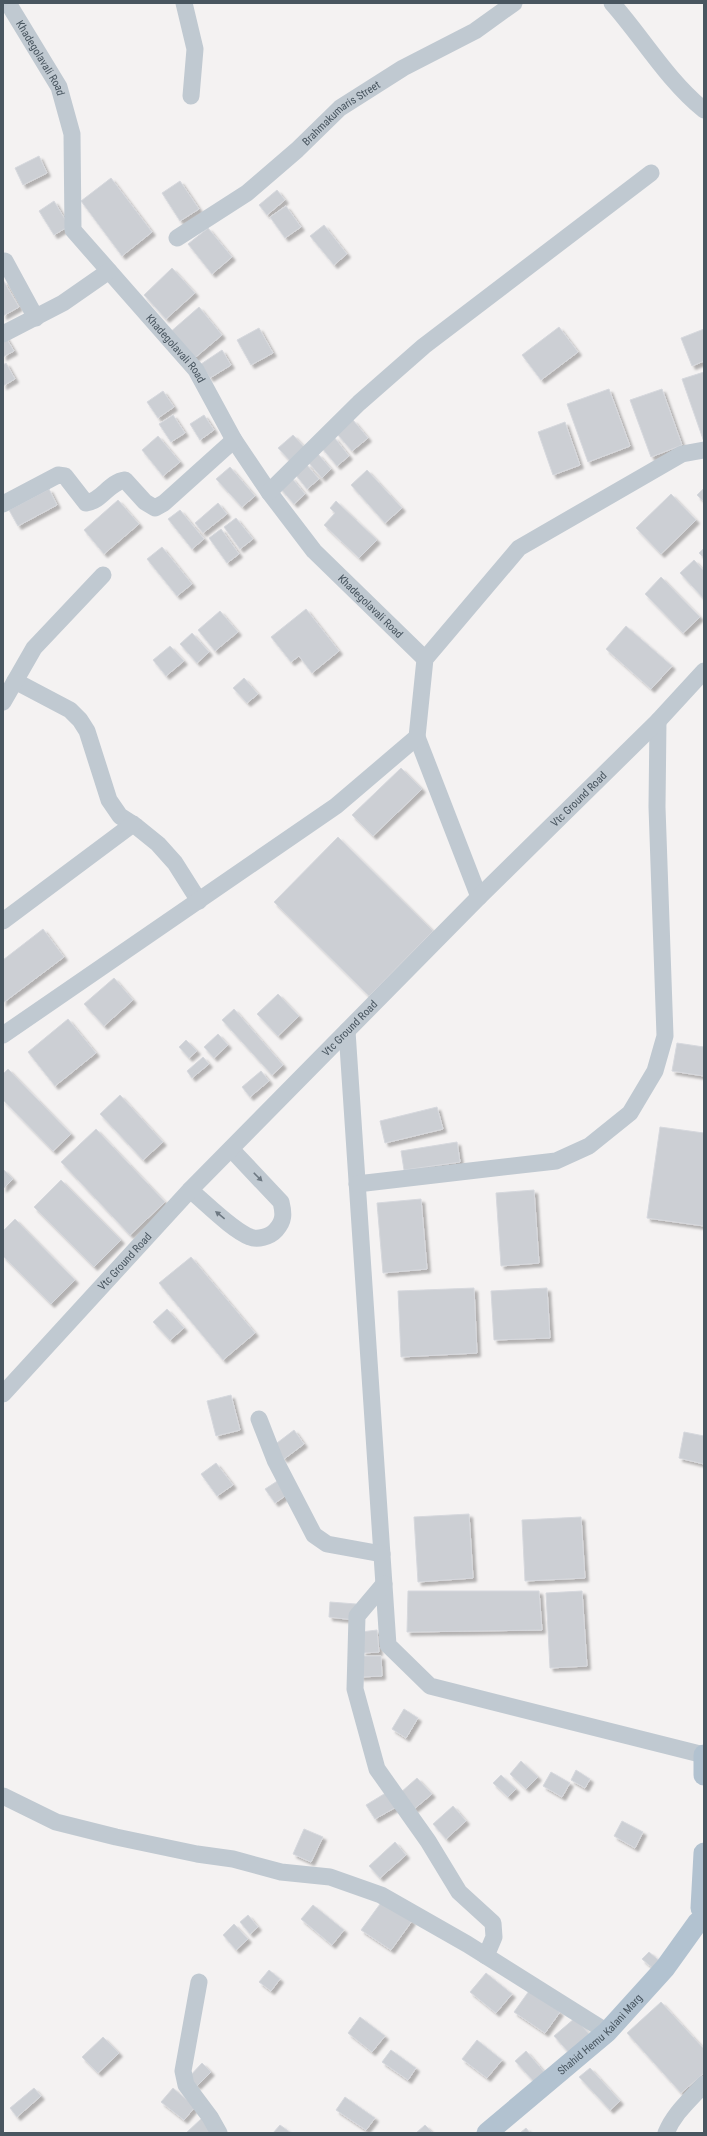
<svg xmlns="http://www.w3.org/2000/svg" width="707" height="2136" font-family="'Roboto Condensed',sans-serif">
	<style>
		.building { fill: #cccfd4; stroke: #d6d8dd; filter: url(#shadow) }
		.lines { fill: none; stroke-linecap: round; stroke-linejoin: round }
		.minor { stroke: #c0c9d1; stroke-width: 17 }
		.major { stroke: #b2c2d0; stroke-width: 21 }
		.oneway { fill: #6d7882 }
		.labels { text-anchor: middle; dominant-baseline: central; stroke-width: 3; stroke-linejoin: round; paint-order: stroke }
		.street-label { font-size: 11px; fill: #495660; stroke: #fff }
	</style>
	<defs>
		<filter id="shadow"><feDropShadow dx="3.5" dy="3.5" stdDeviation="1" flood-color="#0004"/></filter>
	</defs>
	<rect width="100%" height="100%" fill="#f4f2f2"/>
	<path class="building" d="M39,156L47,173L23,185L15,168Z
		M111,178L152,232L122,256L81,201Z
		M180,181L199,209L180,221L162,193Z
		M277,190L285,200L267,215L259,205Z
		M54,201L69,226L54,235L39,211Z
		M286,206L301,227L285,238L270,217Z
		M324,225L347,254L334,265L310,236Z
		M208,228L232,257L212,274L188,244Z
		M172,268L195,293L166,319L144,295Z
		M3,280L19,307L3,316Z
		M199,307L222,335L191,361L168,334Z
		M559,327L578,352L541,380L522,355Z
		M259,328L273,353L251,365L237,340Z
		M704,329V361L692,366L681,338Z
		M5,336L14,351L3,357V338Z
		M222,350L231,365L210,378L201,364Z
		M6,363L15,379L3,386V365Z
		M704,372V442L682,379Z
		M609,389L630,446L588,462L567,404Z
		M662,389L682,445L651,457L630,400Z
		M163,391L174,407L158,418L147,402Z
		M173,415L185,433L171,442L159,424Z
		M204,415L214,430L200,440L190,424Z
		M353,420L368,438L352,451L337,434Z
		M565,422L580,465L553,475L538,432Z
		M293,435L307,450L292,463L278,448Z
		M158,436L180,462L163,476L142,450Z
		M334,437L349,456L337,466L321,447Z
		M318,454L331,469L322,478L308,462Z
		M306,464L319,479L307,489L295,474Z
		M230,467L255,496L242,507L216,479Z
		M367,470L402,508L385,523L351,485Z
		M291,477L305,494L294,504L279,487Z
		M704,488V502L697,495Z
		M49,489L57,505L18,526L9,510Z
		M671,494L696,520L661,554L636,528Z
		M118,500L139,524L104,554L84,530Z
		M336,501L377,540L359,558L324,525L335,513L330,508Z
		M218,503L227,514L203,533L195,523Z
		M180,510L204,539L192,549L168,519Z
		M236,518L253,539L240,549L224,527Z
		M221,529L239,554L227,563L209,538Z
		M162,547L192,584L177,596L147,559Z
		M704,548V558L699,553Z
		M694,560L704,571V599L680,573Z
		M661,577L700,617L683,633L645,594Z
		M306,609L339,651L312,673L299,656L291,662L271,637Z
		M220,611L238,632L215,651L198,630Z
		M626,626L672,666L651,689L606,649Z
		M192,633L209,652L197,663L180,644Z
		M170,646L184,661L166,676L153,660Z
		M244,678L258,694L247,703L233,688Z
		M401,768L422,789L373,836L352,815Z
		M338,837L433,931L369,996L274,902Z
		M43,929L64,957L3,1003V960Z
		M114,978L133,1000L104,1026L84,1004Z
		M278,994L299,1016L278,1036L257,1014Z
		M234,1009L283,1065L272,1075L222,1020Z
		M68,1019L96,1053L55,1086L28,1052Z
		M218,1034L228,1045L214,1058L204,1047Z
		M186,1040L197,1051L189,1058L179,1047Z
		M677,1043L704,1047V1076L672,1071Z
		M203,1057L209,1064L192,1078L187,1071Z
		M8,1069L71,1134L53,1151L3,1100V1074Z
		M261,1071L269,1081L250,1097L242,1087Z
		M120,1095L163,1142L143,1160L100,1114Z
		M437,1107L443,1129L385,1143L380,1121Z
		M660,1127L704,1133V1226L647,1218Z
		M96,1129L165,1202L130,1235L61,1162Z
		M457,1142L460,1162L404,1170L401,1151Z
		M3,1169L13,1179L3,1189Z
		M61,1180L121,1240L94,1267L34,1207Z
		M534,1190L539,1263L501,1266L496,1193Z
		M421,1199L427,1269L383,1273L377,1203Z
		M15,1219L75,1280L51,1304L3,1256V1231Z
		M191,1257L255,1333L223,1360L159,1283Z
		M474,1288L477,1353L401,1357L398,1291Z
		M547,1288L550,1338L494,1340L491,1291Z
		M167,1309L184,1328L170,1340L153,1322Z
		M231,1395L240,1430L216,1436L207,1401Z
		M294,1430L304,1444L284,1459L273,1446Z
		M684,1432L704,1436V1464L679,1458Z
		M216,1463L233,1485L217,1496L201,1474Z
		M282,1478L291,1492L275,1503L265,1489Z
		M469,1514L473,1578L418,1582L414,1517Z
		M581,1517L585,1578L525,1581L522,1520Z
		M408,1591H539L542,1630L407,1632Z
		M582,1591L587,1666L550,1668L546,1593Z
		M330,1602L356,1604L355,1620L329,1617Z
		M377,1630L379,1652L363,1653L361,1632Z
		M359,1656H381L382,1676L360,1677Z
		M404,1709L418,1718L406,1738L392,1729Z
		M521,1761L538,1777L526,1789L510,1774Z
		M576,1770L590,1779L585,1788L571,1780Z
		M551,1772L570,1783L562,1797L543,1786Z
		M501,1775L516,1789L508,1797L493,1783Z
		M417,1778L432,1794L414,1809L400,1793Z
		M389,1791L398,1806L375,1819L366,1805Z
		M453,1806L466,1821L446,1839L433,1824Z
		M622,1821L643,1832L635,1848L614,1836Z
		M304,1829L323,1837L311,1862L293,1854Z
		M395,1842L406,1855L380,1878L369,1866Z
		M383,1900L412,1921L391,1950L361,1930Z
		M313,1905L344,1930L332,1945L301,1919Z
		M248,1915L258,1927L250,1934L240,1922Z
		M234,1924L248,1939L236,1950L223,1935Z
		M649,1952L662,1963L656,1971L642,1959Z
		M269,1970L280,1979L271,1991L259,1982Z
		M486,1973L512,1994L496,2013L470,1992Z
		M529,1991L560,2012L545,2033L514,2012Z
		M661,2002L704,2049V2073L681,2093L627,2033Z
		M360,2017L385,2036L372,2052L348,2033Z
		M575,2018L590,2035L570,2054L554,2036Z
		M103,2037L119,2053L98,2073L82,2057Z
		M477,2040L502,2060L487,2078L462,2059Z
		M391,2050L416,2068L408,2080L382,2062Z
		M526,2051L546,2074L536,2084L515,2061Z
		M202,2063L211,2072L197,2086L188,2078Z
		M590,2068L620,2101L610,2110L579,2077Z
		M34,2088L41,2096L17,2117L10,2108Z
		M173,2088L195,2107L184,2120L161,2102Z
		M345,2097L375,2118L366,2130L336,2110Z
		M202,2118L212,2133H186Z
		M280,2125L291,2133H273Z
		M425,2125L433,2133H416Z
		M526,2128L530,2133H520Z"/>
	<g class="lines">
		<g class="minor">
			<path id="s1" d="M8,3L59,87L72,134L73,230L196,370L234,440L269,492L314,551L425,659"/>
			<path d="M184,3L195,49L191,96"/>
			<path d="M612,3C643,38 667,80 704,110"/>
			<path id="s2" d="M177,238L247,193L297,150L340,108L403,68L475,31L514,3"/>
			<path d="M3,262L5,261L36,318"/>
			<path d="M3,334L63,303L109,271"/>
			<path d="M269,492L359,403L424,346L651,173"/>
			<path d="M3,504L58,475L65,476L86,503C102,501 109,482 125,480L145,502L155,508L164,503L234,440"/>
			<path d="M15,681L70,710L80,720L87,731L109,800L120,816L137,827L158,844L175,863L199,901"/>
			<path d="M3,702L34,648L103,575"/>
			<path d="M417,737L479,897"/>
			<path d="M3,921L133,824"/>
			<path d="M347,1031L388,1645L430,1686L704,1755"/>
			<path d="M3,1035L336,806L417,737L425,659L519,548L682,454L704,450"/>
			<path d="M357,1184L556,1161L589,1146L630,1113L655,1071L665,1036L657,807L658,721"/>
			<path d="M190,1190C206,1203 232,1230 250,1237C257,1240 270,1237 276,1230C284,1221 284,1214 281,1202L231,1149"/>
			<path id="s3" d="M3,1394L190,1190L479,897L658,721L704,671"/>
			<path d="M259,1419L275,1460L314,1535L327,1544L382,1554"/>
			<path d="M384,1584L357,1616L355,1689L377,1769L428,1841L459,1892L493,1923L494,1937L486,1956"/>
			<path d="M3,1796L56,1822L116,1837L197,1854L233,1859L281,1872L330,1877L381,1895L467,1944L607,2032"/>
			<path d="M199,1982L183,2071L186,2085L210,2117L219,2133"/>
			<path d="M666,2133C674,2113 690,2100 704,2084"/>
		</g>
		<g class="major">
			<path d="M704,1755V1775"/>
			<path d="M701,1908L704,1853"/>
			<path id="s4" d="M487,2133L607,2032L665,1968L698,1922"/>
		</g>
	</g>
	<defs><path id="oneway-solid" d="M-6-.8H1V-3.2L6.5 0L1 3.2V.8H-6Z"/></defs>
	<g class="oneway">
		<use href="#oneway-solid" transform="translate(258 1177) rotate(45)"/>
		<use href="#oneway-solid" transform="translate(220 1215) rotate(-141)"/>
	</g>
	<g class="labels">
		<g class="street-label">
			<text stroke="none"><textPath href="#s1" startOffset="64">Khadegolavali Road</textPath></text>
			<text stroke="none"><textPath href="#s2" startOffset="207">Brahmakumaris Street</textPath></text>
			<text stroke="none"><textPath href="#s1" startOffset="400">Khadegolavali Road</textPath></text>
			<text stroke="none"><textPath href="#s1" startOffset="725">Khadegolavali Road</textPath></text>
			<text stroke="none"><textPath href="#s3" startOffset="828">Vtc Ground Road</textPath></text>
			<text stroke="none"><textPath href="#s3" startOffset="504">Vtc Ground Road</textPath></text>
			<text stroke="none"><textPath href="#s3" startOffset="180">Vtc Ground Road</textPath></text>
			<text stroke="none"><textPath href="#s4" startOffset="150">Shahid Hemu Kalani Marg</textPath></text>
		</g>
	</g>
	<rect width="707" height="2136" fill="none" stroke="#495660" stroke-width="8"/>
</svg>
